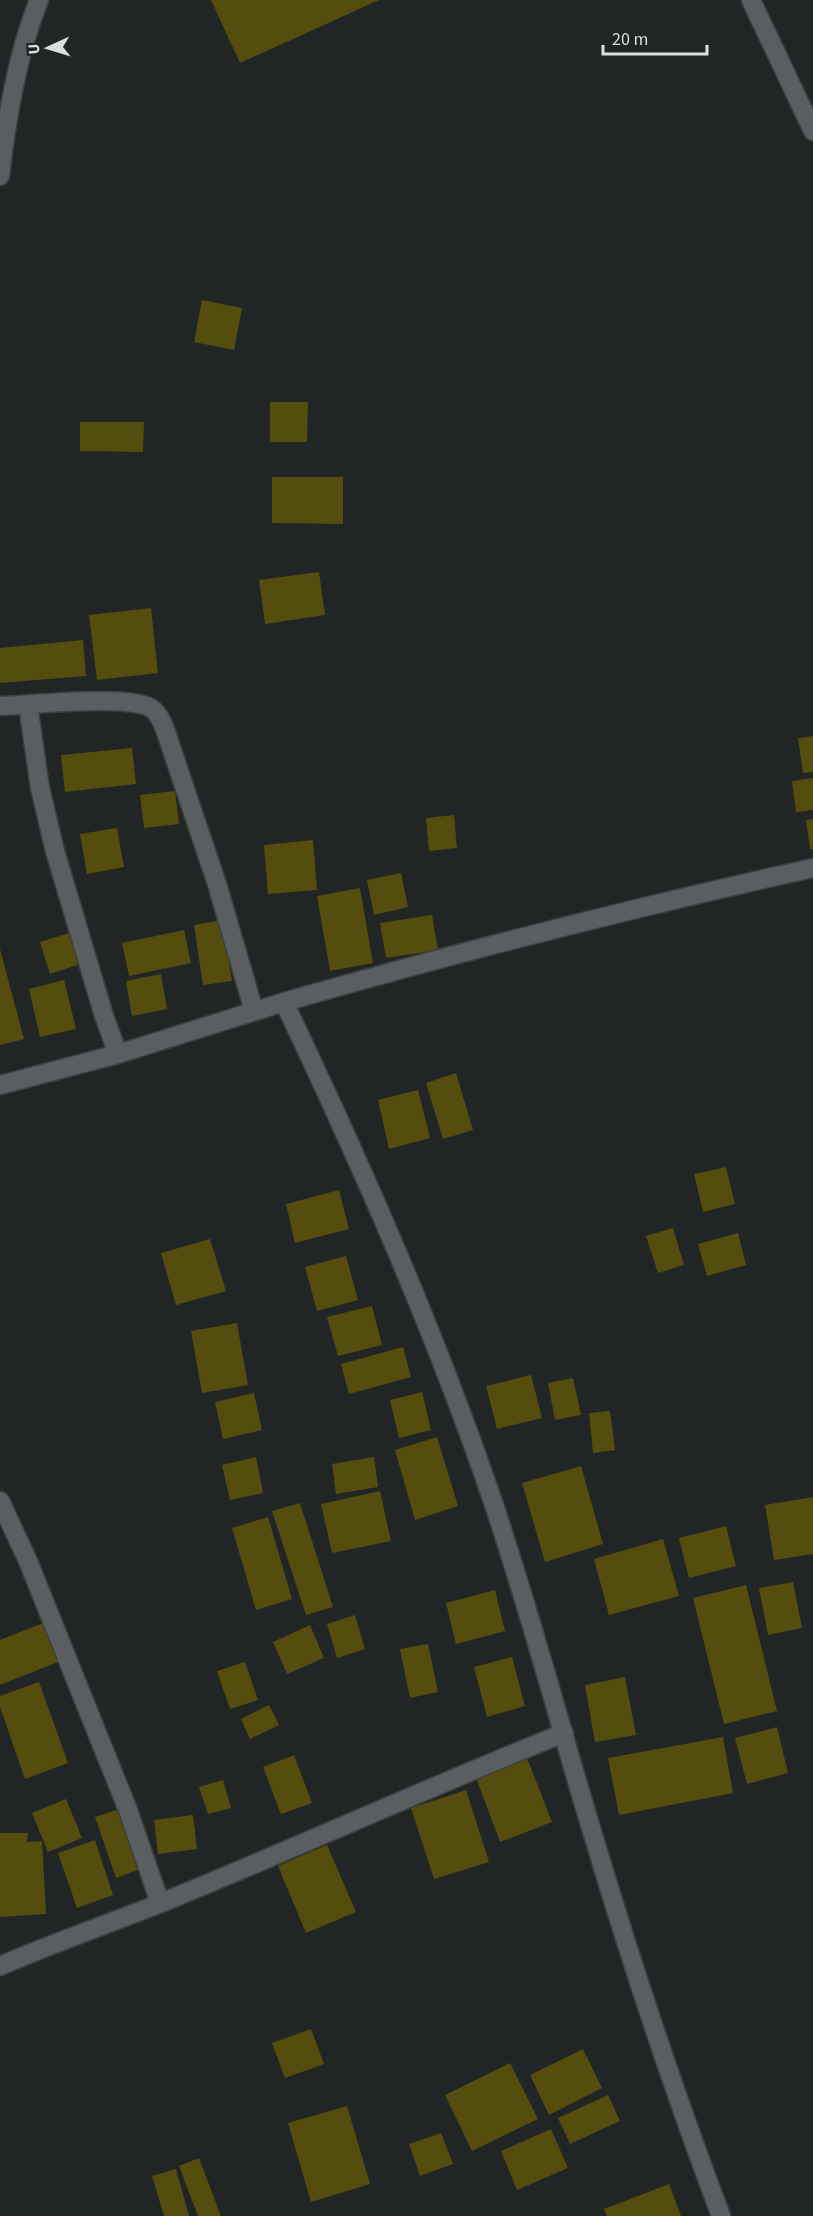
<svg xmlns="http://www.w3.org/2000/svg" width="813" height="2216" font-family="'Source Sans 3',sans-serif">
	<style>
		.building { fill: #554d0e }
		.lines { fill: none; stroke-linecap: round; stroke-linejoin: round }
		.service-casing { stroke: #3d4041; stroke-width: 21 }
		.minor-casing { stroke: #3d4041; stroke-width: 21 }
		.service { stroke: #5a5e60; stroke-width: 18 }
		.minor { stroke: #5a5e60; stroke-width: 18 }
	</style>
	<rect width="100%" height="100%" fill="#212526"/>
	<path class="building" d="M211,0H379L240,63Z
		M202,300L242,308L234,350L194,342Z
		M270,402H308L307,442H270Z
		M80,422H144L143,452L80,451Z
		M272,477H343V524L272,523Z
		M319,572L325,615L265,624L259,580Z
		M151,608L158,673L97,680L89,615Z
		M83,640L86,676L0,683V648Z
		M813,736V772L803,773L798,738Z
		M132,748L136,784L65,792L61,755Z
		M813,778V810L796,812L792,781Z
		M175,791L179,824L144,828L140,795Z
		M454,815L457,848L429,851L426,818Z
		M813,819V849H810L806,820Z
		M117,828L124,867L87,874L80,834Z
		M313,840L317,890L268,894L264,845Z
		M401,873L408,907L374,915L367,880Z
		M360,888L373,963L330,971L317,896Z
		M432,915L438,950L386,958L380,923Z
		M222,920L232,981L203,985L194,925Z
		M184,930L191,963L129,976L122,943Z
		M69,933L80,964L50,974L40,942Z
		M0,949L24,1039L0,1045Z
		M161,974L167,1009L132,1016L126,981Z
		M64,980L76,1029L40,1037L29,989Z
		M456,1073L473,1130L443,1139L426,1083Z
		M418,1090L430,1138L389,1149L378,1100Z
		M726,1167L735,1204L703,1212L694,1174Z
		M339,1190L349,1229L295,1243L286,1204Z
		M673,1228L684,1265L658,1273L646,1236Z
		M738,1233L746,1265L707,1276L698,1244Z
		M210,1239L226,1291L176,1305L161,1253Z
		M346,1256L358,1300L317,1311L305,1267Z
		M372,1306L382,1345L338,1356L327,1317Z
		M237,1323L248,1385L202,1393L191,1331Z
		M403,1347L411,1377L349,1394L341,1364Z
		M531,1375L542,1418L497,1429L486,1386Z
		M573,1378L581,1415L555,1420L548,1383Z
		M422,1392L431,1430L399,1438L390,1400Z
		M254,1393L262,1430L223,1439L215,1402Z
		M610,1411L615,1450L593,1453L589,1413Z
		M437,1437L458,1506L415,1520L395,1450Z
		M256,1457L263,1493L230,1500L222,1465Z
		M374,1457L378,1487L336,1494L332,1464Z
		M581,1466L603,1544L545,1562L522,1483Z
		M380,1491L391,1541L332,1553L321,1504Z
		M813,1497V1554L774,1560L765,1505Z
		M300,1503L333,1607L306,1615L272,1511Z
		M268,1517L292,1599L256,1610L232,1528Z
		M726,1526L736,1566L689,1578L679,1538Z
		M663,1539L679,1596L609,1615L594,1559Z
		M793,1582L802,1628L768,1635L759,1588Z
		M746,1585L777,1711L724,1724L693,1598Z
		M495,1590L505,1631L456,1644L446,1603Z
		M355,1615L365,1649L337,1658L327,1624Z
		M43,1623L58,1662L0,1685V1640Z
		M310,1625L324,1658L287,1674L273,1642Z
		M428,1644L438,1692L410,1698L400,1649Z
		M512,1657L525,1706L487,1717L474,1667Z
		M245,1662L258,1700L230,1709L217,1671Z
		M625,1677L636,1735L595,1742L585,1685Z
		M39,1682L68,1763L25,1779L0,1707V1696Z
		M269,1705L279,1725L250,1739L241,1719Z
		M777,1727L788,1773L747,1784L735,1738Z
		M723,1737L733,1793L619,1815L608,1758Z
		M294,1755L312,1803L281,1814L263,1767Z
		M527,1758L552,1822L500,1842L476,1778Z
		M223,1780L231,1808L208,1814L199,1787Z
		M466,1790L489,1862L434,1879L411,1808Z
		M66,1799L82,1838L48,1852L32,1813Z
		M119,1809L140,1869L116,1878L95,1817Z
		M193,1815L197,1849L158,1854L154,1820Z
		M0,1833H28L27,1842L42,1841L46,1914L0,1917Z
		M95,1840L113,1895L77,1908L58,1853Z
		M327,1845L356,1912L306,1933L278,1866Z
		M311,2029L324,2064L285,2078L272,2043Z
		M583,2049L602,2088L549,2115L530,2075Z
		M510,2063L538,2119L472,2151L445,2095Z
		M608,2095L620,2121L570,2144L558,2118Z
		M347,2106L370,2184L311,2202L288,2123Z
		M551,2129L568,2168L517,2190L501,2151Z
		M441,2133L453,2164L420,2176L409,2144Z
		M199,2158L221,2216H198L179,2166Z
		M176,2169L189,2216H164L152,2176Z
		M669,2184L681,2216H607L604,2209Z"/>
	<g class="lines">
		<defs>
			<path id="service" d="M751,0L813,131
				M0,176C7,117 17,55 39,0"/>
			<path id="minor" d="M28,705L40,788L55,851L104,1016L118,1054
				M0,706C33,705 126,694 151,708C162,715 166,733 170,744L217,884L254,1011
				M284,1002C459,952 635,907 813,868
				M0,1085L118,1054L284,1002C361,1164 434,1329 492,1499C529,1608 558,1719 591,1828C630,1959 673,2089 721,2216
				M0,1501L28,1561L128,1810L160,1903
				M0,1966C53,1943 108,1924 161,1903C296,1848 429,1787 564,1733"/>
		</defs>
		<use href="#service" class="service-casing"/>
		<use href="#minor" class="minor-casing"/>
		<use href="#service" class="service"/>
		<use href="#minor" class="minor"/>
	</g>
	<g transform="translate(48 48) rotate(266)" stroke="#212526" stroke-width="4.5" paint-order="stroke">
	<path d="M0-4.5L10 22L0 15L-10 22Z" fill="#dcdfe0"/>
	<text y="-9" font-size="16" font-weight="bold" text-anchor="middle" fill="#dcdfe0">U</text>
	</g>
	<path d="M603 45v9h104v-9" fill="none" stroke="#dcdfe0" stroke-width="3"/>
	<text x="612" y="45" font-size="18" fill="#dcdfe0" stroke="#212526" stroke-width="4.5" paint-order="stroke">20 m</text>
</svg>
